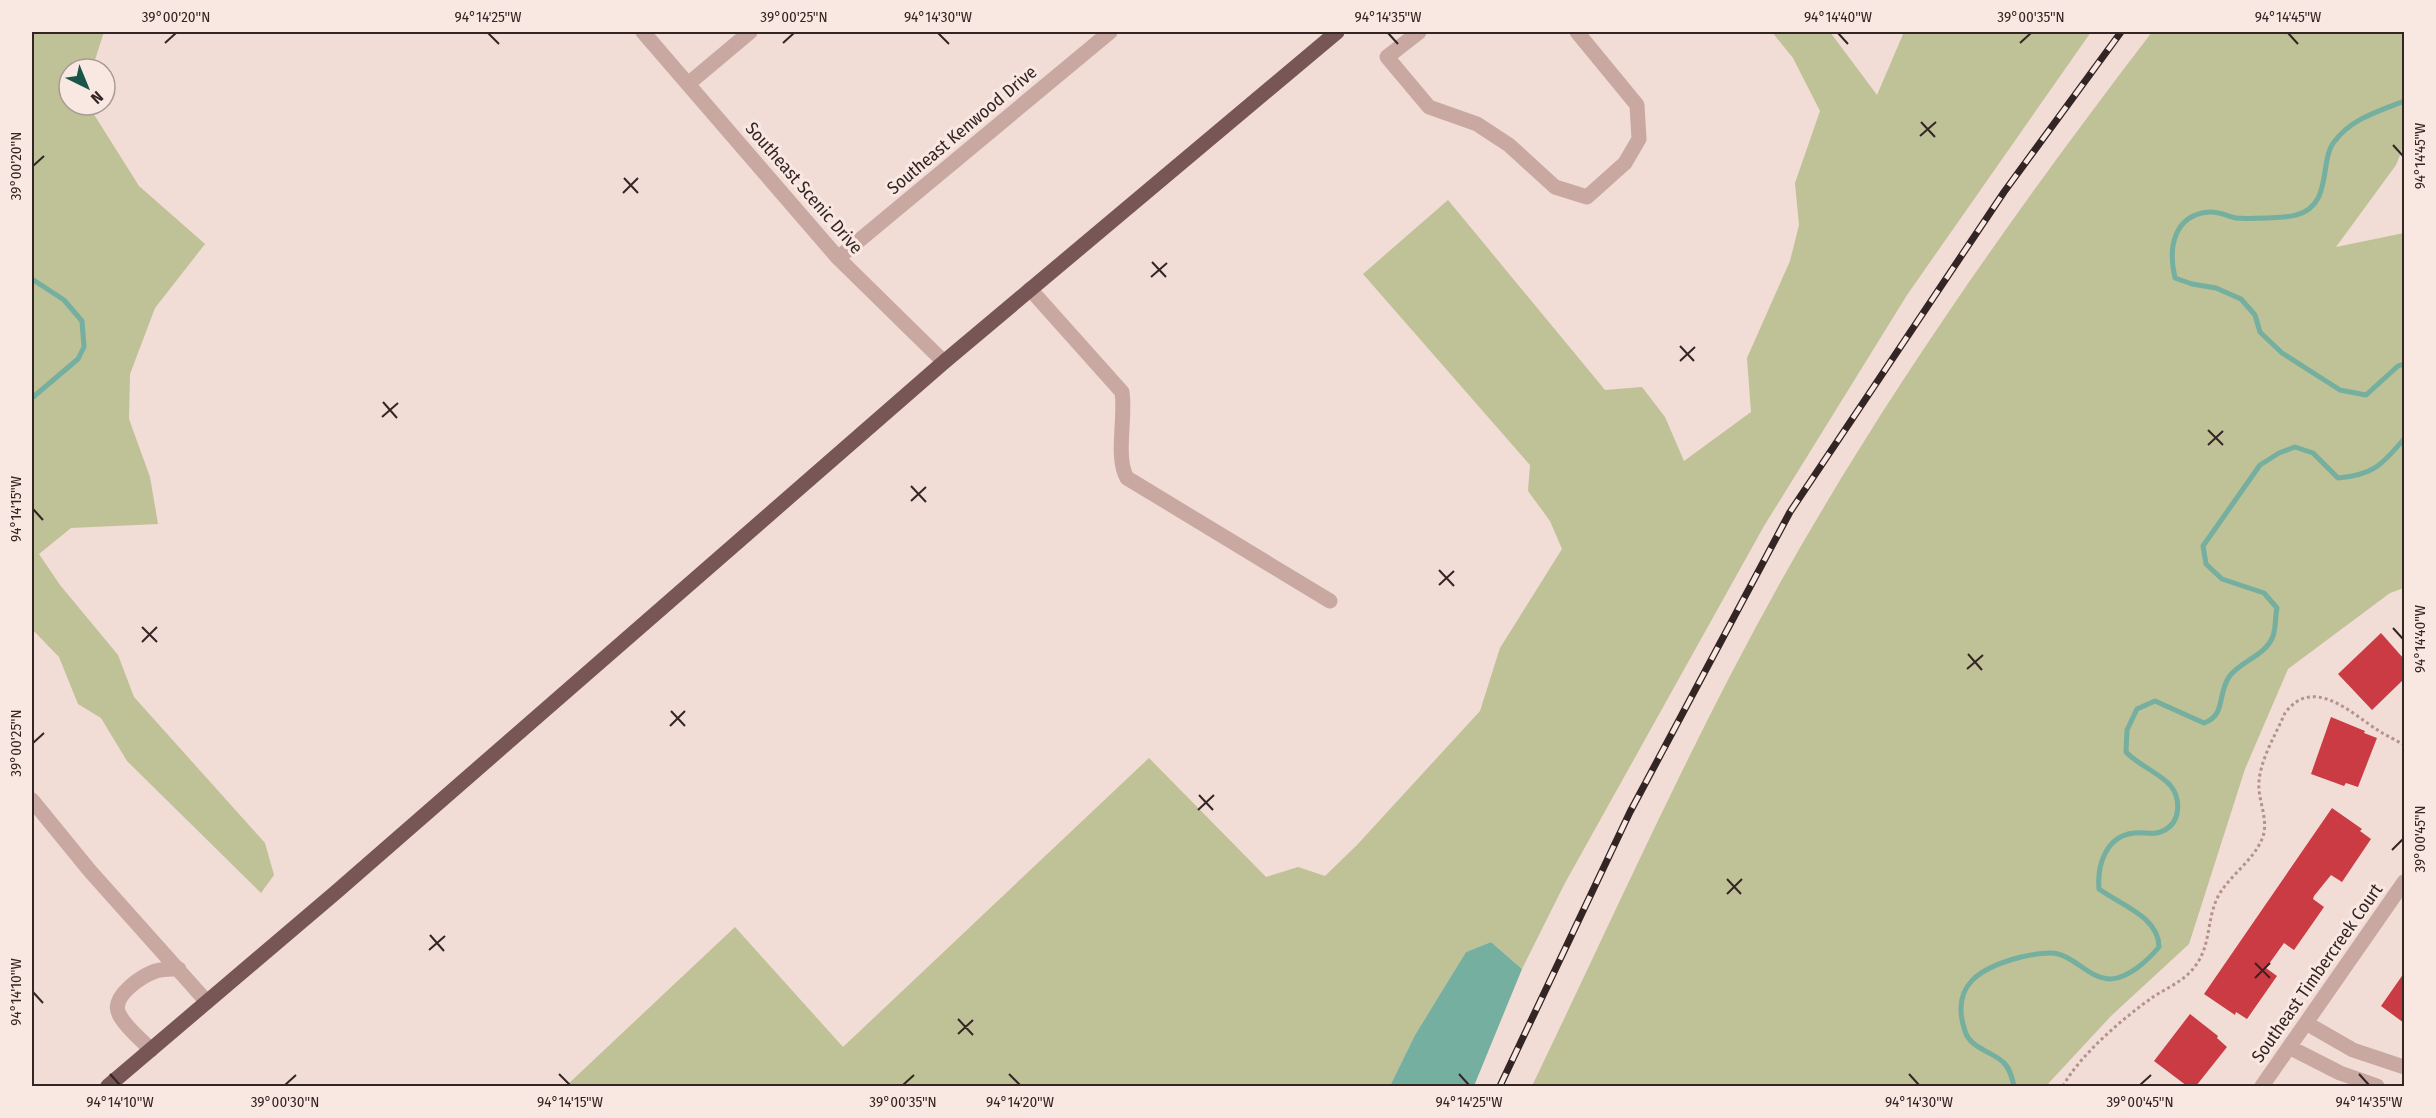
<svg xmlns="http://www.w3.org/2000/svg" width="2436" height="1118" font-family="'Fira Sans Condensed',sans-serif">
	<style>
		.green { fill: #bfc196 }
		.water { fill: #74afa0 }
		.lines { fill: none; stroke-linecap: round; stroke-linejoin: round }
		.stream { stroke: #74afa0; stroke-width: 5 }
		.building { fill: #ca3b44 }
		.path { stroke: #b5928c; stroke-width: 3; stroke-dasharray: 3 3; stroke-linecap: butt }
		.minor { stroke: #c9a8a2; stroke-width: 15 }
		.major { stroke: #775655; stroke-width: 15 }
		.rail-casing { stroke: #342525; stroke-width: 7 }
		.rail { stroke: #f9e8e2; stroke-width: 4.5; stroke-dasharray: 14; stroke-linecap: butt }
		.ticks { fill: none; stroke: #342525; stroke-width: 2 }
		.labels { text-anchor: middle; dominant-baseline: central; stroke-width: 6; stroke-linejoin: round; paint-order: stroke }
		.street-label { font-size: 18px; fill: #342525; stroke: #f9e8e2 }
		.neatline { fill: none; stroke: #342525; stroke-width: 2 }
		.ticks-label { font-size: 15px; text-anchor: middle; fill: #342525 }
	</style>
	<rect width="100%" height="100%" fill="#f1dcd6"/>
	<path class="green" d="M32,32H104L92,69H69V105H88L139,186L205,244L155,308L130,374L129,419L150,477L158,524L71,528L39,554L60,585L118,655L134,697L265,843L274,875L261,893L127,761L101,718L78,704L59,657L32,629Z
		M1772,32H1830L1877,95L1904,32H2091L1907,295L1764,526L1565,883L1522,969L1491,942L1466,952L1415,1035L1390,1086H566L735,927L843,1047L1149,758L1266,877L1298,867L1325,876L1357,845L1480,711L1500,648L1562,549L1550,521L1528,491L1530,465L1363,274L1448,200L1605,390L1642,387L1665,417L1684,461L1751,412L1747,358L1790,261L1799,225L1795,183L1820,111L1793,58Z
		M2152,32H2404V145L2396,165L2336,247L2404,233V588L2390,593L2288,669L2245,769L2189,944L2111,1016L2046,1086H1532C1613,918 1689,746 1780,583C1888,390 2018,207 2152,32Z"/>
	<path class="water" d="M1491,942L1522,969L1474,1086H1390L1415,1035L1466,952Z"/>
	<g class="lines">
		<path class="stream" d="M2404,101C2378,112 2352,118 2334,142C2319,161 2333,206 2296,215C2287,218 2246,219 2236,218C2227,216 2218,211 2209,212C2173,215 2168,249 2175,278L2192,284L2216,288L2241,299L2255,315L2260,332L2282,353L2340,390L2366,395L2398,366L2404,364
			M32,279L64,300L82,321L84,347L78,359L32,398
			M2014,1086C2012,1078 2010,1068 2003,1062C1991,1051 1970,1048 1965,1031C1949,984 1982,967 2021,957C2032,955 2047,951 2058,954C2076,958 2090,979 2111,979C2129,978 2148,960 2159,947C2159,917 2121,905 2099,889C2097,865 2106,836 2134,833C2145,832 2154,836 2165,830C2181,821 2181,798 2170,785C2158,772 2138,765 2126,752L2127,730L2137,709L2155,701L2204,723C2226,715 2217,695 2229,677C2241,660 2265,657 2273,636C2276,628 2275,617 2277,608L2264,593L2222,579L2206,564L2203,546L2260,465L2279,453L2295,447L2313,453L2338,478C2373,475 2382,465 2404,439"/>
	</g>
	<path class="building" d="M2381,633L2404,659V679L2372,710L2338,674Z
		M2331,717L2365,731L2364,733L2377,738L2358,787L2346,783L2344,786L2311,774Z
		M2332,808L2362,829L2360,831L2371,839L2342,882L2331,875L2314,896L2313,899L2324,907L2294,950L2284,943L2266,968L2277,976L2247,1019L2236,1012L2235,1015L2204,994Z
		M2404,973V1023L2381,1006Z
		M2190,1014L2218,1036L2217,1038L2227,1047L2196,1086H2187L2154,1061Z"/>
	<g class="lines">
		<path class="path" d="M2063,1086C2080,1055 2123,1018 2153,997C2168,987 2185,981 2196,965C2212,943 2206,916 2220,893C2232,874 2254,859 2262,839C2270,820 2257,800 2259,781C2261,758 2276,734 2285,713C2313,675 2351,713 2379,731C2387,736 2396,740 2404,745"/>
		<path class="minor" d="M643,32L838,258L944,362
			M1419,32L1387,57L1429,107L1477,124L1509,145L1555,187L1587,197L1625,163L1639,139L1637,105L1577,32
			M688,84L750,32
			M838,258L1110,32
			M1030,289L1122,392C1126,418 1115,457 1127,478L1330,601
			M32,800L90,871L207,1002
			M2306,1023L2353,1050L2404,1067
			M2289,1047L2340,1073L2377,1086
			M151,1050C141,1039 125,1027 119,1014C110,997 142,975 156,971C164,968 171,969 179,969
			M2262,1086L2404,882"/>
		<path class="major" d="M108,1086L335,893L944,362L1337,32"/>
		<defs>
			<path id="rail" d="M1500,1086L1630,812L1790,512L2004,192L2121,32"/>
		</defs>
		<use href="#rail" class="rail-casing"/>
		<use href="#rail" class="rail"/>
	</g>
	<path class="ticks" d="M488,33L499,44M938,33L949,44M1388,33L1398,44M1838,33L1848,44M2288,33L2298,44M165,43L176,33M783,43L794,33M2020,43L2031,33M1921,122L1935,137M1920,136L1936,122M2393,145L2403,156M33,166L44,156M624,178L638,193M623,193L638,178M1152,262L1166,277M1151,277L1167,263M1680,346L1694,361M1680,361L1695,347M383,402L397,418M382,417L398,403M2208,430L2223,445M2208,445L2223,431M911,486L926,502M911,501L926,487M33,509L43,520M1439,570L1454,586M1439,585L1454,571M142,627L157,642M2393,628L2403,639M142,642L157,627M1968,654L1982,670M1967,669L1983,655M671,711L685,726M670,726L685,711M33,743L44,733M1199,795L1213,810M1198,810L1214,795M2392,850L2403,839M1727,879L1741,894M1727,894L1742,879M430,935L444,951M429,950L445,936M2255,963L2270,978M2255,978L2270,963M33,992L43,1003M958,1019L973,1035M958,1034L973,1020M110,1074L120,1085M559,1074L570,1085M1009,1074L1020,1085M1459,1074L1469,1085M1909,1074L1919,1085M2359,1074L2369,1085M285,1085L296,1075M903,1085L914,1075M2140,1085L2151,1075"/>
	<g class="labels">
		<g class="street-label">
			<text transform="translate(962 130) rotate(-40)">Southeast Kenwood Drive</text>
			<text transform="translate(804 188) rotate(49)">Southeast Scenic Drive</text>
			<text transform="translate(2317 973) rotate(-55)">Southeast Timbercreek Court</text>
		</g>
	</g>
	<rect width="2436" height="1118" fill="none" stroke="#f9e8e2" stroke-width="66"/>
	<g transform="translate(87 87) rotate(137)"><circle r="28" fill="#f9e8e2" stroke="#aa9a96" stroke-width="1.5"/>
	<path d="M0-4.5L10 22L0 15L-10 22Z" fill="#195648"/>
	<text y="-9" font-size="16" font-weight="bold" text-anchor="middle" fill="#342525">N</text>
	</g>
	<rect x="33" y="33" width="2370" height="1052" class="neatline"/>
	<g class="ticks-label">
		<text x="176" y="22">39°00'20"N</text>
		<text x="488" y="22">94°14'25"W</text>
		<text x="794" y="22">39°00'25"N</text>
		<text x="938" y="22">94°14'30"W</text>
		<text x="1388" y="22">94°14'35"W</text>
		<text x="1838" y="22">94°14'40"W</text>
		<text x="2031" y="22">39°00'35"N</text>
		<text x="2288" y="22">94°14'45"W</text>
		<text transform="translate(2420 156) rotate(-90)" y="5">94°14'45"W</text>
		<text transform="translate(16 166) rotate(-90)" y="5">39°00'20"N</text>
		<text transform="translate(16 509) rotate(-90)" y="5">94°14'15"W</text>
		<text transform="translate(2420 639) rotate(-90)" y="5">94°14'40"W</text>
		<text transform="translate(16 743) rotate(-90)" y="5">39°00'25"N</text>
		<text transform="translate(2420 839) rotate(-90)" y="5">39°00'45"N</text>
		<text transform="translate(16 992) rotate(-90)" y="5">94°14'10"W</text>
		<text x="120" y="1107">94°14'10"W</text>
		<text x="285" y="1107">39°00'30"N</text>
		<text x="570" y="1107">94°14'15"W</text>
		<text x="903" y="1107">39°00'35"N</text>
		<text x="1020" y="1107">94°14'20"W</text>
		<text x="1469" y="1107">94°14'25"W</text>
		<text x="1919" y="1107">94°14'30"W</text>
		<text x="2140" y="1107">39°00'45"N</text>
		<text x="2369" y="1107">94°14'35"W</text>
	</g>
</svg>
